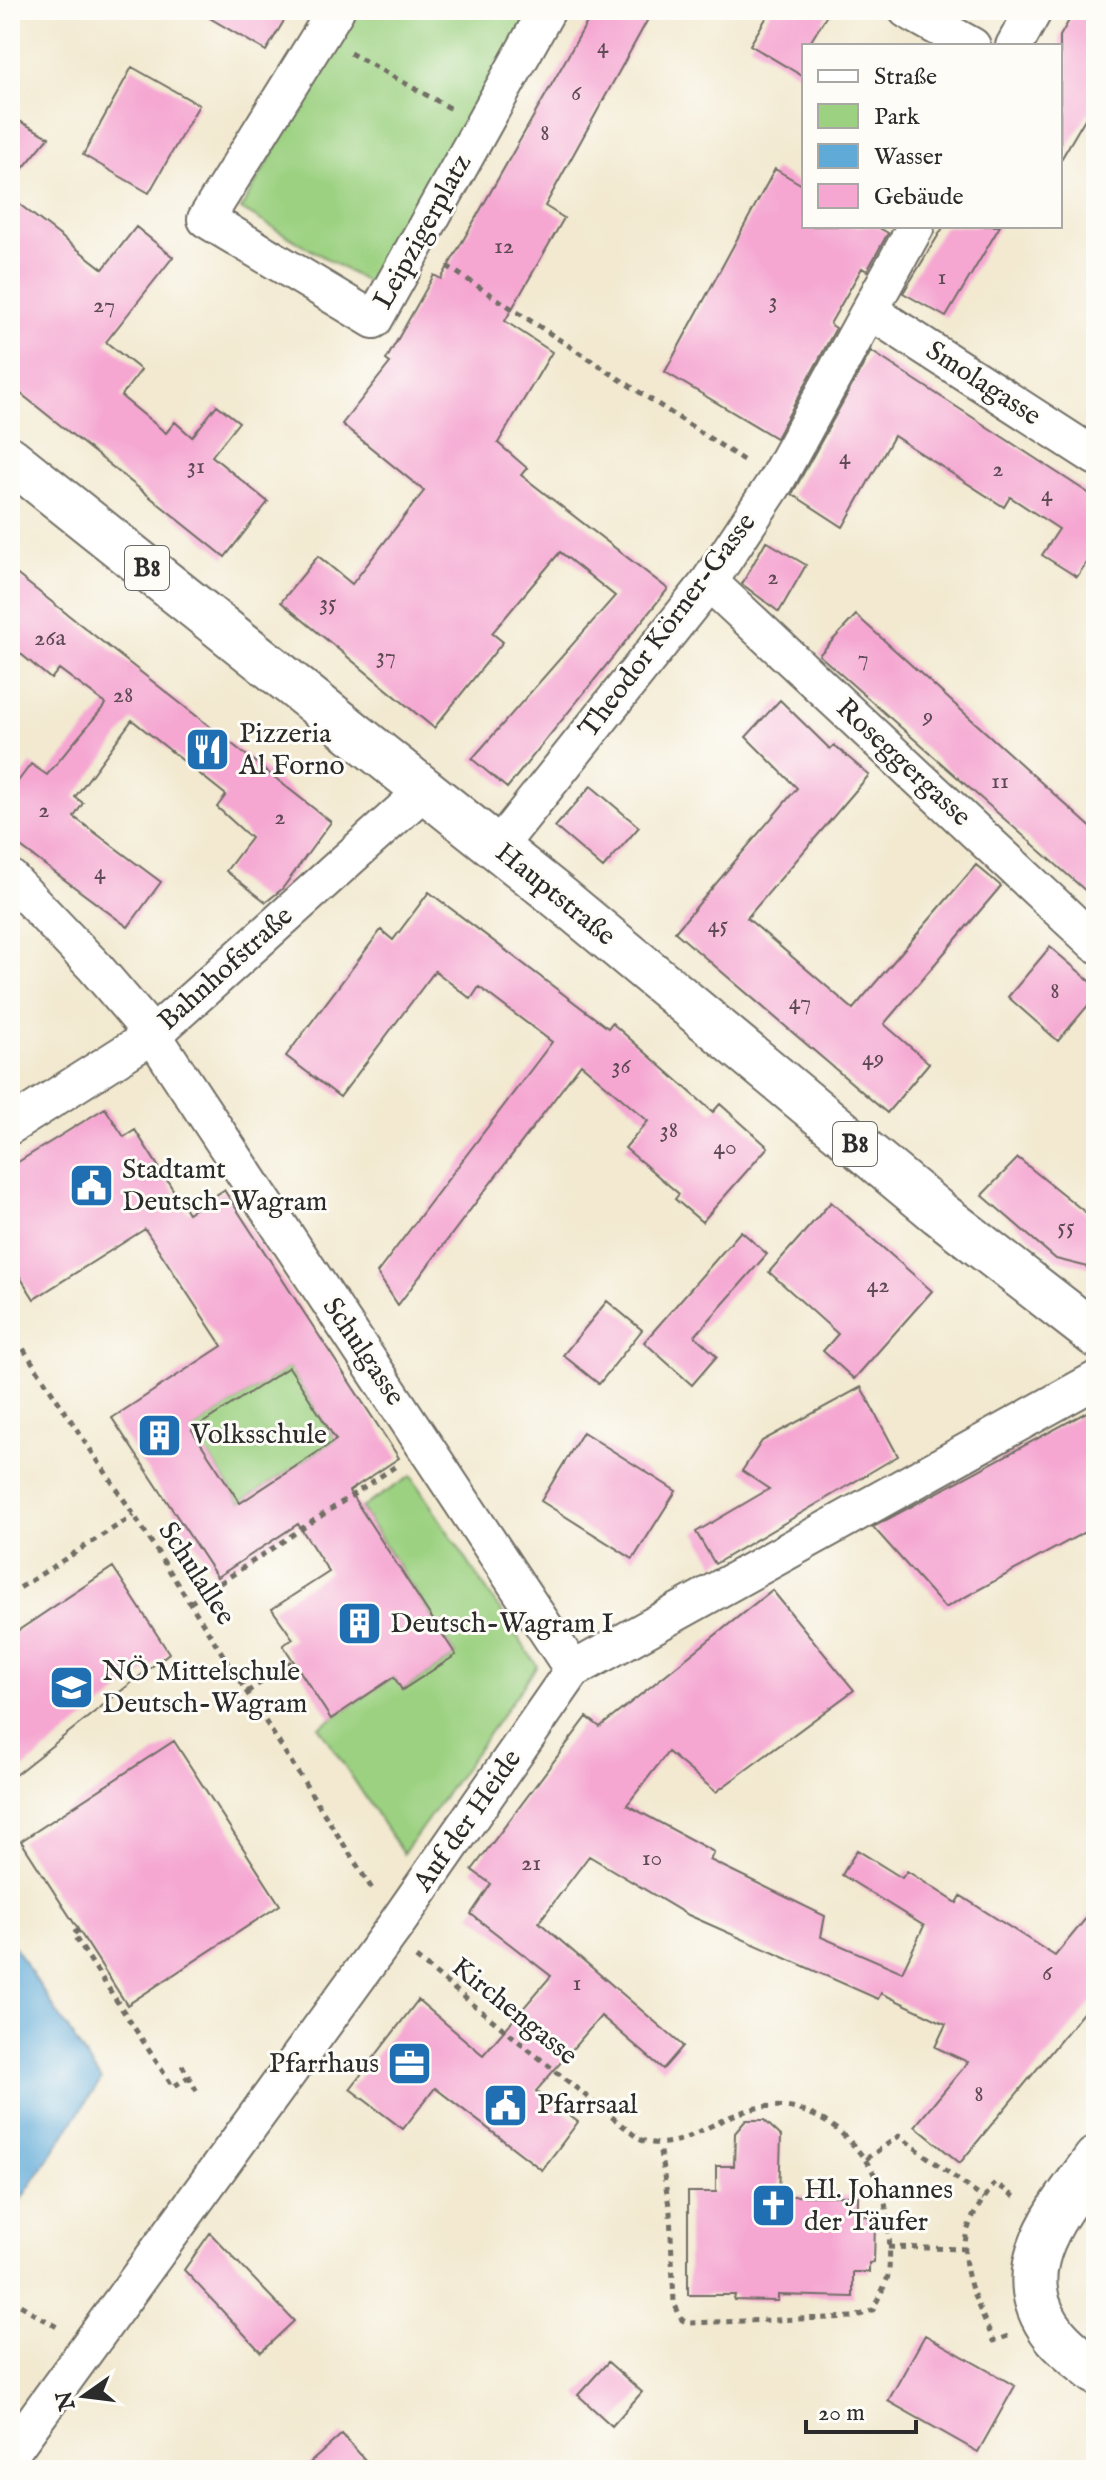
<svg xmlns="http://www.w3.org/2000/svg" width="1106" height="2480" font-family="'IM FELL English',serif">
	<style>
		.green { fill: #9cd181; stroke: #647e56; stroke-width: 2 }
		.water { fill: #60aad8; stroke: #466a82; stroke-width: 2 }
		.building { fill: #f5a7d2; fill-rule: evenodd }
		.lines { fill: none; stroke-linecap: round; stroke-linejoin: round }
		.minor-casing { stroke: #716e65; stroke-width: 40 }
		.secondary-casing { stroke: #716e65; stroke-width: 48 }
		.primary-casing { stroke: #716e65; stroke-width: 48 }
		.path { stroke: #716e65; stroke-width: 5; stroke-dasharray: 6 6; stroke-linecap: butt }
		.minor { stroke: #fff; stroke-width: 36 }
		.secondary { stroke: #fff; stroke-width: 44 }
		.primary { stroke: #fff; stroke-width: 44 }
		.labels { text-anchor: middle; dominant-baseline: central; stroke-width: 6; stroke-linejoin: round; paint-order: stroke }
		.number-label { font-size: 24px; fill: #5e4a55 }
		.shield { fill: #fdfcf7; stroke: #6a6a68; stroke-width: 2 }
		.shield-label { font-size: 26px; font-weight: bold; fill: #2b2b2b }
		.street-label { font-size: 28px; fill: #2b2b2b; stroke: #fdfcf7 }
		.poi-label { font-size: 28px; fill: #2b2b2b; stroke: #fdfcf7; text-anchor: start }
	</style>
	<rect width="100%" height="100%" fill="#fdfcf7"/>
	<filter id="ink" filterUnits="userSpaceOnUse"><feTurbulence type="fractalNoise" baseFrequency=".0125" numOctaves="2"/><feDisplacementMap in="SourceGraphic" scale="16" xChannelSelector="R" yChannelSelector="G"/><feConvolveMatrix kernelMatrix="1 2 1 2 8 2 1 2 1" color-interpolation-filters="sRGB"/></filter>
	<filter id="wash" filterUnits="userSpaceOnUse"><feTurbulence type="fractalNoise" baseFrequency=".006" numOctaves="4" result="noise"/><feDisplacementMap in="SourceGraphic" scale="32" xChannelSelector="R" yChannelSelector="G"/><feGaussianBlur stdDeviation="1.8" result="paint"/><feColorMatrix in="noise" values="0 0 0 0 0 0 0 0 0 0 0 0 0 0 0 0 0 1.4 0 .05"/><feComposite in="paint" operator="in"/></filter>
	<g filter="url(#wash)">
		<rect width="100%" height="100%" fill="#f2e9d0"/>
		<path class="green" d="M354,10H532L375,287L241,209Z
			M289,1367L336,1440L240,1503L192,1430Z
			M411,1476L537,1666L403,1854L319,1727L394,1677L403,1690L456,1655L361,1508Z"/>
		<path class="water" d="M10,1940L101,2080L10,2216Z"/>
		<g id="blocks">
			<path class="building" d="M196,10H269L285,19L266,51Z
				M594,10H653L545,206L564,218L505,321L552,352L498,443L527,468L521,475L668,589L507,788L472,759L615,596L560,552L492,633L503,642L434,728L281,602L318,556L352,584L424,491L342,424L390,363L386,360L434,275L441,279Z
				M771,10H830L808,46H804V77L750,45Z
				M1075,10H1096V100L1060,161V36Z
				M132,67L199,105L149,193L83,155Z
				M10,116L49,137L10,184Z
				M775,169L804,186V226H876L888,233L867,271L862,268L830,324L836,328L776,438L665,372Z
				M10,197L103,269L136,227L173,257L106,342L141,370L121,396L166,433L175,422L192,437L217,405L239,422L212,456L268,502L225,557L10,385Z
				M944,226H1000L946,317L903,293Z
				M871,351L1096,498V548L1077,577L1042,555L1059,529L1010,497L1004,507L894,436L843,527L792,494Z
				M766,541L806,565L779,612L742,584Z
				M10,569L331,822L282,889L266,902L226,871L251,838L217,807L226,795L132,720L75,797L83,803L74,817L161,882L128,927L10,839V792L31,764L47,775L106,704L59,669L51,679L10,645Z
				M856,615L1096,832V900L819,655Z
				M780,700L830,749L834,745L869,775L747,918L853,1009L976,865L1001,886L884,1024L929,1063L887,1113L675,932L797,788L746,737Z
				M591,786L639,827L603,868L555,827Z
				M429,892L608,1028L612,1023L713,1112L720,1104L768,1147L702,1222L675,1199L679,1194L625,1148L648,1121L581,1064L398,1305L377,1273L552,1042L479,987L471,999L435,971L340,1097L286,1056L381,930L393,940Z
				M1050,947L1096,986V996L1058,1041L1008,997Z
				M105,1108L124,1137L135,1130L188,1213L224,1190L399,1458L349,1491L456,1655L402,1690L394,1677L331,1719L283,1645L293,1639L272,1609L329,1572L298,1524L217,1577L112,1418L222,1346L145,1229L34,1299L10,1261V1167ZM289,1367L336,1440L240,1503L192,1430Z
				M1018,1158L1096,1221V1269L1056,1259L982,1195Z
				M831,1202L932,1291L854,1379L823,1351L838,1334L769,1272Z
				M741,1231L767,1254L695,1336L717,1356L692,1385L644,1342Z
				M607,1301L642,1330L599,1384L563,1355Z
				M861,1387L898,1456L715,1564L696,1532L769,1489L742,1471L762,1441Z
				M1096,1407V1526L945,1608L873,1527Z
				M583,1432L676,1491L633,1559L541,1501Z
				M113,1567L169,1653L10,1779V1636Z
				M772,1590L854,1690L716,1792L668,1752L627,1805L714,1852L710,1860L825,1916L821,1937L902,1972L924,1926L842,1875L857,1850L902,1878L907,1871L957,1903L961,1896L1055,1956L1096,1906V1997L960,2163L915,2126L968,2062L935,2047L946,2024L881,1993L878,1999L686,1914L589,1856L539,1922L683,2046L663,2069L601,2016L536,2091L578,2122L542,2170L435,2088L403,2129L350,2089L418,2000L483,2055L551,1976L471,1914L491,1884L472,1870L587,1717L600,1727Z
				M174,1741L280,1905L127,2005L21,1841Z
				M746,2120H764L781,2136L779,2196H858V2216H868L869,2224H875L874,2262L869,2263V2272H853V2297L778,2295V2301L734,2300L735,2295H688V2192H716V2166H734L735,2133Z
				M210,2233L294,2321L261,2352L184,2270Z
				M925,2335L1015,2386L978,2452L888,2401Z
				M608,2362L642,2392L612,2426L578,2395Z
				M342,2434L374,2470H302Z"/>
		</g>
	</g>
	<g filter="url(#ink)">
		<use href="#blocks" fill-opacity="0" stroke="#716e65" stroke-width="2"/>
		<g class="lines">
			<defs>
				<path id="minor" d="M336,10L206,219L374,320L547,10
					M907,10L972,46
					M1014,46L1034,10
					M870,311L1096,457
					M709,582L1096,944
					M497,848L709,582L776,481L916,226
					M10,878L94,966L153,1035L573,1670
					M10,1126L153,1035L425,790
					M10,2454L395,1926L573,1670L1096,1380"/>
				<path id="secondary" d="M1096,2159C1059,2210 1004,2271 1055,2335C1066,2349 1082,2360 1096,2372"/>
				<path id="primary" d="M10,459L560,898L939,1213L1096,1335"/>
			</defs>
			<use href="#minor" class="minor-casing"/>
			<use href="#secondary" class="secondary-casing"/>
			<use href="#primary" class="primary-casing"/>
			<path class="path" d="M350,53L450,108
				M447,266L746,462
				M10,1329L134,1515L374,1892
				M10,1594L134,1515
				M190,1603L396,1466
				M247,1692L293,1661
				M79,1930L73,1934L173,2087L188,2077
				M416,1958L639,2139C693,2163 735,2080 813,2115C838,2126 860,2149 874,2174C889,2200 891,2239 889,2270C888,2283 878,2297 873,2310L855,2317L689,2323L682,2320L674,2303L670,2212L659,2146
				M182,2065L199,2095
				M866,2159L899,2136L984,2199
				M888,2247L966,2249
				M10,2299L57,2327
				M1008,2336L994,2341C979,2308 955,2263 969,2226C974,2211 986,2196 995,2183L1018,2199"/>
			<use href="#minor" class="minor"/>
			<use href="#secondary" class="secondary"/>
			<use href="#primary" class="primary"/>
		</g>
	</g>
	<defs>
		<symbol id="restaurant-square" viewBox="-11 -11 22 22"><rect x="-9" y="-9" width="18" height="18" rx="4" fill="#1f6fb2" stroke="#fdfcf7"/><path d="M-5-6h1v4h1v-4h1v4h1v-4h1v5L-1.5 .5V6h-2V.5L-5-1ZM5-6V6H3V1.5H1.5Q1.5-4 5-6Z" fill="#fff"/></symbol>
		<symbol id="civic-square" viewBox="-11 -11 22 22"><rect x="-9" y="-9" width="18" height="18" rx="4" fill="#1f6fb2" stroke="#fdfcf7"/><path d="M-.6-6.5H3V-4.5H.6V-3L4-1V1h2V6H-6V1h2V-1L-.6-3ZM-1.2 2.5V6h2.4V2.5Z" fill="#fff"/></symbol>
		<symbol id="building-square" viewBox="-11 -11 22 22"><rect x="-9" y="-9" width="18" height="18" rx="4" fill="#1f6fb2" stroke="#fdfcf7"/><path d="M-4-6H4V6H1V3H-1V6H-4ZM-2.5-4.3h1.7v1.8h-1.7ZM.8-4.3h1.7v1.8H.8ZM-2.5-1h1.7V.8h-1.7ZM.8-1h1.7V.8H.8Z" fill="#fff"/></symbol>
		<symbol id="school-square" viewBox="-11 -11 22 22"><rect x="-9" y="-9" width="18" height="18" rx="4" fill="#1f6fb2" stroke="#fdfcf7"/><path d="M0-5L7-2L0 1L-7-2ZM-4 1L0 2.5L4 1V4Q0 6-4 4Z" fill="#fff"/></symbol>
		<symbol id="office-square" viewBox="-11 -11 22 22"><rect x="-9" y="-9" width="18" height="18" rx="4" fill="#1f6fb2" stroke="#fdfcf7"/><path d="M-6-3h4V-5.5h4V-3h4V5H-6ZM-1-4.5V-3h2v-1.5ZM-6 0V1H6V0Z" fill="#fff"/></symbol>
		<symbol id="church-square" viewBox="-11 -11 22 22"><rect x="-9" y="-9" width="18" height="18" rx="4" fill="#1f6fb2" stroke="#fdfcf7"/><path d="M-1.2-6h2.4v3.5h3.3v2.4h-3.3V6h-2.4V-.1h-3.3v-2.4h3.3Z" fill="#fff"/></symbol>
	</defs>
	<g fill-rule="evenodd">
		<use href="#restaurant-square" x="182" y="724" width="51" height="51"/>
		<use href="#civic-square" x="66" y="1160" width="51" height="51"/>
		<use href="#building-square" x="134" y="1410" width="51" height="51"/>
		<use href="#building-square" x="334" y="1598" width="51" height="51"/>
		<use href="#school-square" x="46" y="1662" width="51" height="51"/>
		<use href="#office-square" x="384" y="2038" width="51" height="51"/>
		<use href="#civic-square" x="480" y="2080" width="51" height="51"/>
		<use href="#church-square" x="748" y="2180" width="51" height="51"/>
	</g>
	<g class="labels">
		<g class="number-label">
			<text x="603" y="46">4</text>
			<text x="576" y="93">6</text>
			<text x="545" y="133">8</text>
			<text x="504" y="246">12</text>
			<text x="942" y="277">1</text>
			<text x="773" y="301">3</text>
			<text x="104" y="305">27</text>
			<text x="845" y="457">4</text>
			<text x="196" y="466">31</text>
			<text x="998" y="469">2</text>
			<text x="1047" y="494">4</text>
			<text x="773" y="577">2</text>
			<text x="328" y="603">35</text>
			<text x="50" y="638">26a</text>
			<text x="386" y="656">37</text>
			<text x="863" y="658">7</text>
			<text x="123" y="695">28</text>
			<text x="928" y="716">9</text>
			<text x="1000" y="781">11</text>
			<text x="44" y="810">2</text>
			<text x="280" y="817">2</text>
			<text x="100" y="872">4</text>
			<text x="718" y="925">45</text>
			<text x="1055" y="991">8</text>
			<text x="800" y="1002">47</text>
			<text x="873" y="1058">49</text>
			<text x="621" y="1066">36</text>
			<text x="669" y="1130">38</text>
			<text x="725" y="1147">40</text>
			<text x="1066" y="1227">55</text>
			<text x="878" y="1285">42</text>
			<text x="652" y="1858">10</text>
			<text x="531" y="1863">21</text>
			<text x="1047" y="1973">6</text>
			<text x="577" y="1983">1</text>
			<text x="979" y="2094">8</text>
		</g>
		<g class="shield">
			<rect x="125" y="546" width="44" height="44" rx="6"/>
			<rect x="833" y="1122" width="44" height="44" rx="6"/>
		</g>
		<g class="shield-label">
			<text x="147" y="568">B8</text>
			<text x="855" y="1144">B8</text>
		</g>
		<g class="street-label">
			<text transform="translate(423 232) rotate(-61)">Leipzigerplatz</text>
			<text transform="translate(983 384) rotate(33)">Smolagasse</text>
			<text transform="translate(668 626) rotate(-53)">Theodor Körner-Gasse</text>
			<text transform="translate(903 763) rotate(43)">Roseggergasse</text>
			<text transform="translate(555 895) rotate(39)">Hauptstraße</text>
			<text transform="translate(226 969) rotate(-42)">Bahnhofstraße</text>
			<text transform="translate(363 1352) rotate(56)">Schulgasse</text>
			<text transform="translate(196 1574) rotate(57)">Schulallee</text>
			<text transform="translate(468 1821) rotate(-55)">Auf der Heide</text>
			<text transform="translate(514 2012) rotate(39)">Kirchengasse</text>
		</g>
		<g class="poi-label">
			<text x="239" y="734">Pizzeria<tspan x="239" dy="32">Al Forno</tspan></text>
			<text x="122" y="1170">Stadtamt<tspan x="122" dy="32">Deutsch-Wagram</tspan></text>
			<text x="191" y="1435">Volksschule</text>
			<text x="390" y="1624">Deutsch-Wagram I</text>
			<text x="102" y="1672">NÖ Mittelschule<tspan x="102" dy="32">Deutsch-Wagram</tspan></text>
			<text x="379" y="2064" text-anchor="end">Pfarrhaus</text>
			<text x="537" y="2105">Pfarrsaal</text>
			<text x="804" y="2190">Hl. Johannes<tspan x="804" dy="32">der Täufer</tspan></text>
		</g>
	</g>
	<rect width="1106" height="2480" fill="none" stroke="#fdfcf7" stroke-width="40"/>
	<rect x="802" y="44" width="260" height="184" fill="#fdfcf7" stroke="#a9a8a5" stroke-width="2"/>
	<rect x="818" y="70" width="40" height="12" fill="#ffffff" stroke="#a9a8a5" stroke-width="2"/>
	<text x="874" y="84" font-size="24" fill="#2b2b2b">Straße</text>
	<rect x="818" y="104" width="40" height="24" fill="#9cd181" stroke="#a9a8a5" stroke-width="2"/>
	<text x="874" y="124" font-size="24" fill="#2b2b2b">Park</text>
	<rect x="818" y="144" width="40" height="24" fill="#60aad8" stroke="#a9a8a5" stroke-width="2"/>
	<text x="874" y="164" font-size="24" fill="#2b2b2b">Wasser</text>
	<rect x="818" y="184" width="40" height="24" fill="#f5a7d2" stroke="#a9a8a5" stroke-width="2"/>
	<text x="874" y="204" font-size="24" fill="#2b2b2b">Gebäude</text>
	<g transform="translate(84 2396) rotate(256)" stroke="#fdfcf7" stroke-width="6" paint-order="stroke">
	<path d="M0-6L14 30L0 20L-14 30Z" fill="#2b2b2b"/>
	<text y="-12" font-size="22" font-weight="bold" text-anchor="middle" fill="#2b2b2b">N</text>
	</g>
	<path d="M806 2420v12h110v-12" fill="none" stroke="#2b2b2b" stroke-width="4"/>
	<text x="818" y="2420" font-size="24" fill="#2b2b2b" stroke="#fdfcf7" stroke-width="6" paint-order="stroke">20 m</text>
</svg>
